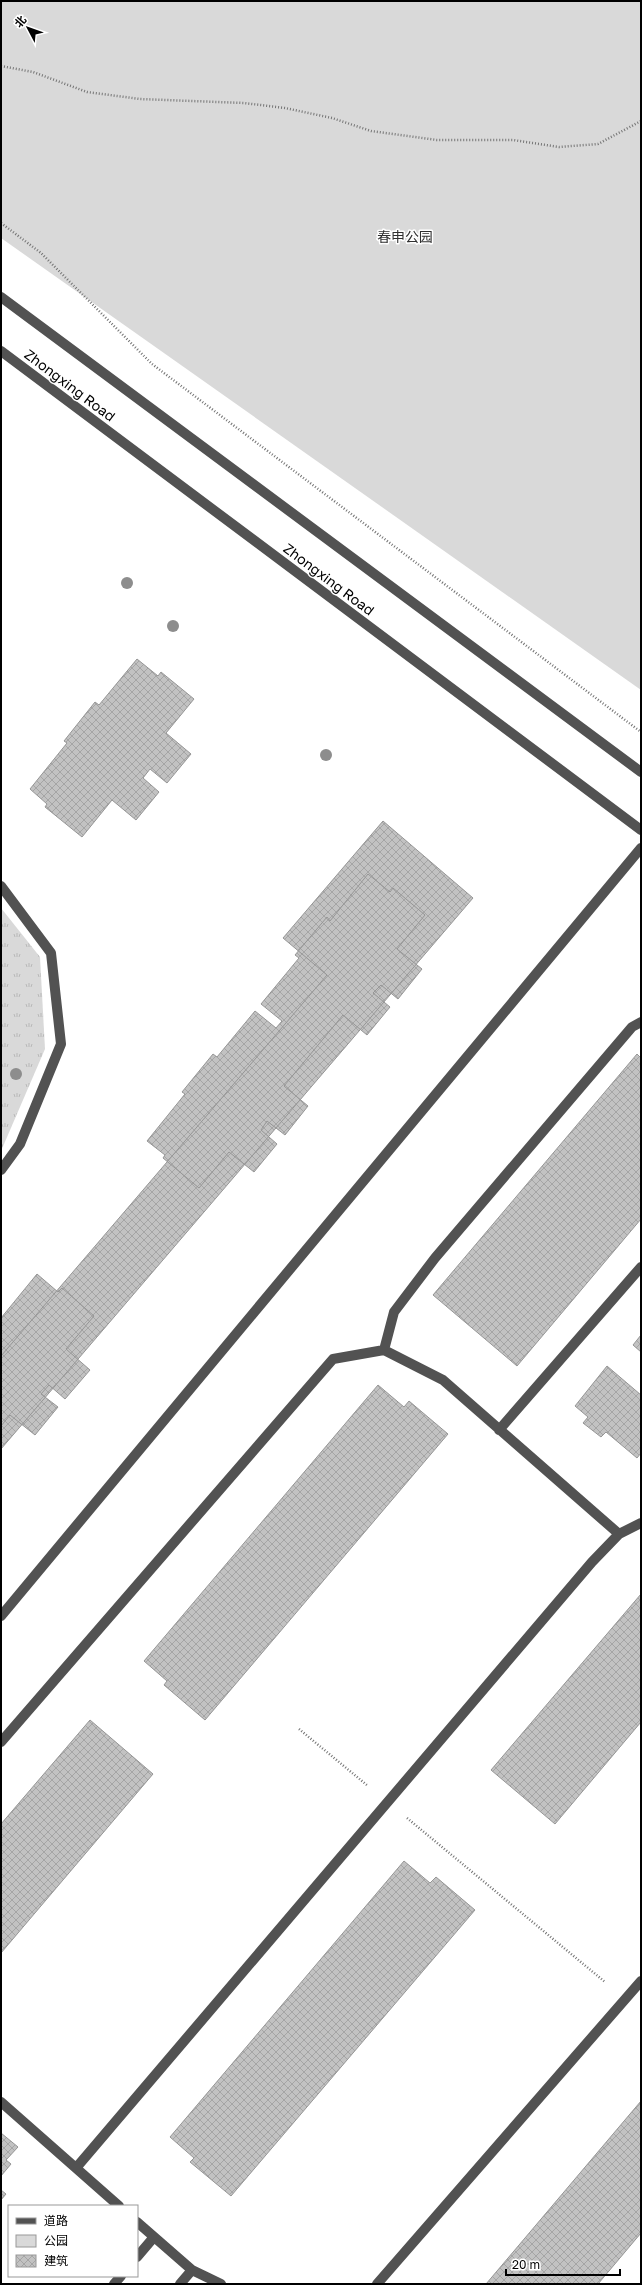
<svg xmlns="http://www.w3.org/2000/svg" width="642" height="2285" font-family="'Golos Text','Noto Sans SC',sans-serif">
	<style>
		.grass { fill: url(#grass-tufts) }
		.green { fill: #d9d9d9 }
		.building { fill: url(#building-cross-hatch); stroke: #969696 }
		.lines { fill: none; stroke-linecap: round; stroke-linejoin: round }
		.path { stroke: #747474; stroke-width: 2.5; stroke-dasharray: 1 2; stroke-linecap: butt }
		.minor { stroke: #525252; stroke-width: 10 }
		.tree { fill: #8d8d8d }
		.labels { text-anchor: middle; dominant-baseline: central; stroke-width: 3; stroke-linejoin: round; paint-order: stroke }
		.park-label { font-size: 14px; fill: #303030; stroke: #fff }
		.street-label { font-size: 14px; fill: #000; stroke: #fff }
	</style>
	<defs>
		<pattern id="grass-tufts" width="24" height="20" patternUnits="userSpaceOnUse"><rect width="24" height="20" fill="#d9d9d9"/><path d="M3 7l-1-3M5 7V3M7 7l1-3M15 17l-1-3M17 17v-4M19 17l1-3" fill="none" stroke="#b8b8b8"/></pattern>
		<pattern id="building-cross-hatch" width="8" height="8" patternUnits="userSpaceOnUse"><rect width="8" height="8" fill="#c2c2c2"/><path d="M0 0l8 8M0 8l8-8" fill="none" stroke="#a5a5a5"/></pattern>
	</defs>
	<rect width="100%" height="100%" fill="#fff"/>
	<path class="grass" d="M1,908L40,957L45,1049L1,1151Z"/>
	<path class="green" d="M1,1H641V690L1,238Z"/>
	<path class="building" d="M137,659L158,676L161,672L194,699L166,733L191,754L167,783L150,769L143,778L159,792L136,820L112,800L82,837L45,807L47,804L30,789L67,743L64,741L95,702L99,705Z
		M383,821L473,898L1,1449V1356L327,975L283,938Z
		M368,874L390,892L393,888L425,915L397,949L422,969L398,999L381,985L373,993L390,1007L367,1035L343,1015L284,1086L308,1106L285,1135L267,1121L261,1130L277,1144L254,1172L229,1152L199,1188L163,1158L165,1155L147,1141L185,1094L182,1092L213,1054L217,1057L255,1011L276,1028L282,1021L261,1004L299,958L295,955L327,917L330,921Z
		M637,1054L641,1058V1219L517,1366L433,1295Z
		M37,1274L58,1292L62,1288L94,1316L66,1349L90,1370L65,1399L49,1385L41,1394L58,1407L35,1435L10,1415L1,1426V1318Z
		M641,1335V1352L633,1345Z
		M607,1366L641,1395V1453L637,1458L606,1432L601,1437L583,1423L588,1417L575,1406Z
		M378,1385L404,1407L409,1401L448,1434L205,1720L164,1685L167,1681L144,1661Z
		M641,1594V1722L555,1824L491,1770Z
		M90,1720L153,1774L1,1953V1824Z
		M404,1861L430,1883L436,1877L475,1910L231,2196L190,2162L194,2158L170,2137Z
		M641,2101V2233L598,2284H486Z
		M1,2133L18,2147L6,2160L11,2164L1,2176Z
		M1,2190L6,2194L1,2200Z"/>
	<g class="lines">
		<path class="path" d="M1,66L33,72L87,92L140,99L244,103L285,108L332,118L371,131L437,140H513L559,147L598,144L641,121
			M1,223L41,253L152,364L641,732
			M299,1729L368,1786
			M407,1818L605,1982"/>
		<path class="minor" d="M1,297L641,772
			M1,351L641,830
			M1,886L51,953L61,1044L20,1144L1,1170
			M384,1350L394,1312L435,1258L632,1027L641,1022
			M499,1430L641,1267
			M1,1616L641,848
			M1,1742L333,1359L384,1350L443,1380L619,1534
			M1,2102L119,2206
			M76,2168L592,1562L619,1534L641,1523
			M137,2222L192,2270L221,2284
			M137,2257L154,2237
			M114,2284L121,2276
			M180,2284L192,2270
			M377,2284L641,1981"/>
	</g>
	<g class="tree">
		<circle cx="127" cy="583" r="6"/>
		<circle cx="173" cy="626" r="6"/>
		<circle cx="326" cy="755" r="6"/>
		<circle cx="16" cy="1074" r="6"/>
	</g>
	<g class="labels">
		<g class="park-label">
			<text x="405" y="236">春申公园</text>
		</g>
		<g class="street-label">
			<text transform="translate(70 385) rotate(37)">Zhongxing Road</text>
			<text transform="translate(329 579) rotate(37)">Zhongxing Road</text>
		</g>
	</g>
	<rect width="642" height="2285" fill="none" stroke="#000000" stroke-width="4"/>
	<rect x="8" y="2205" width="130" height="72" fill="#ffffff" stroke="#999999"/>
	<rect x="16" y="2218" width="20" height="6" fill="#525252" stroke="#999999"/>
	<text x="44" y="2225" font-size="12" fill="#000000">道路</text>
	<rect x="16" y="2235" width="20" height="12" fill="#d9d9d9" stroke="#999999"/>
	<text x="44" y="2245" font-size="12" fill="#000000">公园</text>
	<rect x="16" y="2255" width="20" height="12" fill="url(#building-cross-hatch)" stroke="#999999"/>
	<text x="44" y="2265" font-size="12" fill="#000000">建筑</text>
	<g transform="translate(28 28) rotate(311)" stroke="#ffffff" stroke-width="3" paint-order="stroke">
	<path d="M0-3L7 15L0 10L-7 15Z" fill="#000000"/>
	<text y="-6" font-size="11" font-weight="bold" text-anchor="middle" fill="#000000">北</text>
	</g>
	<path d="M506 2269v6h114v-6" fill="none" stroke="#000000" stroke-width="2"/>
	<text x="512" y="2269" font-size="12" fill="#000000" stroke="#ffffff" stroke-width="3" paint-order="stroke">20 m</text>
</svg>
